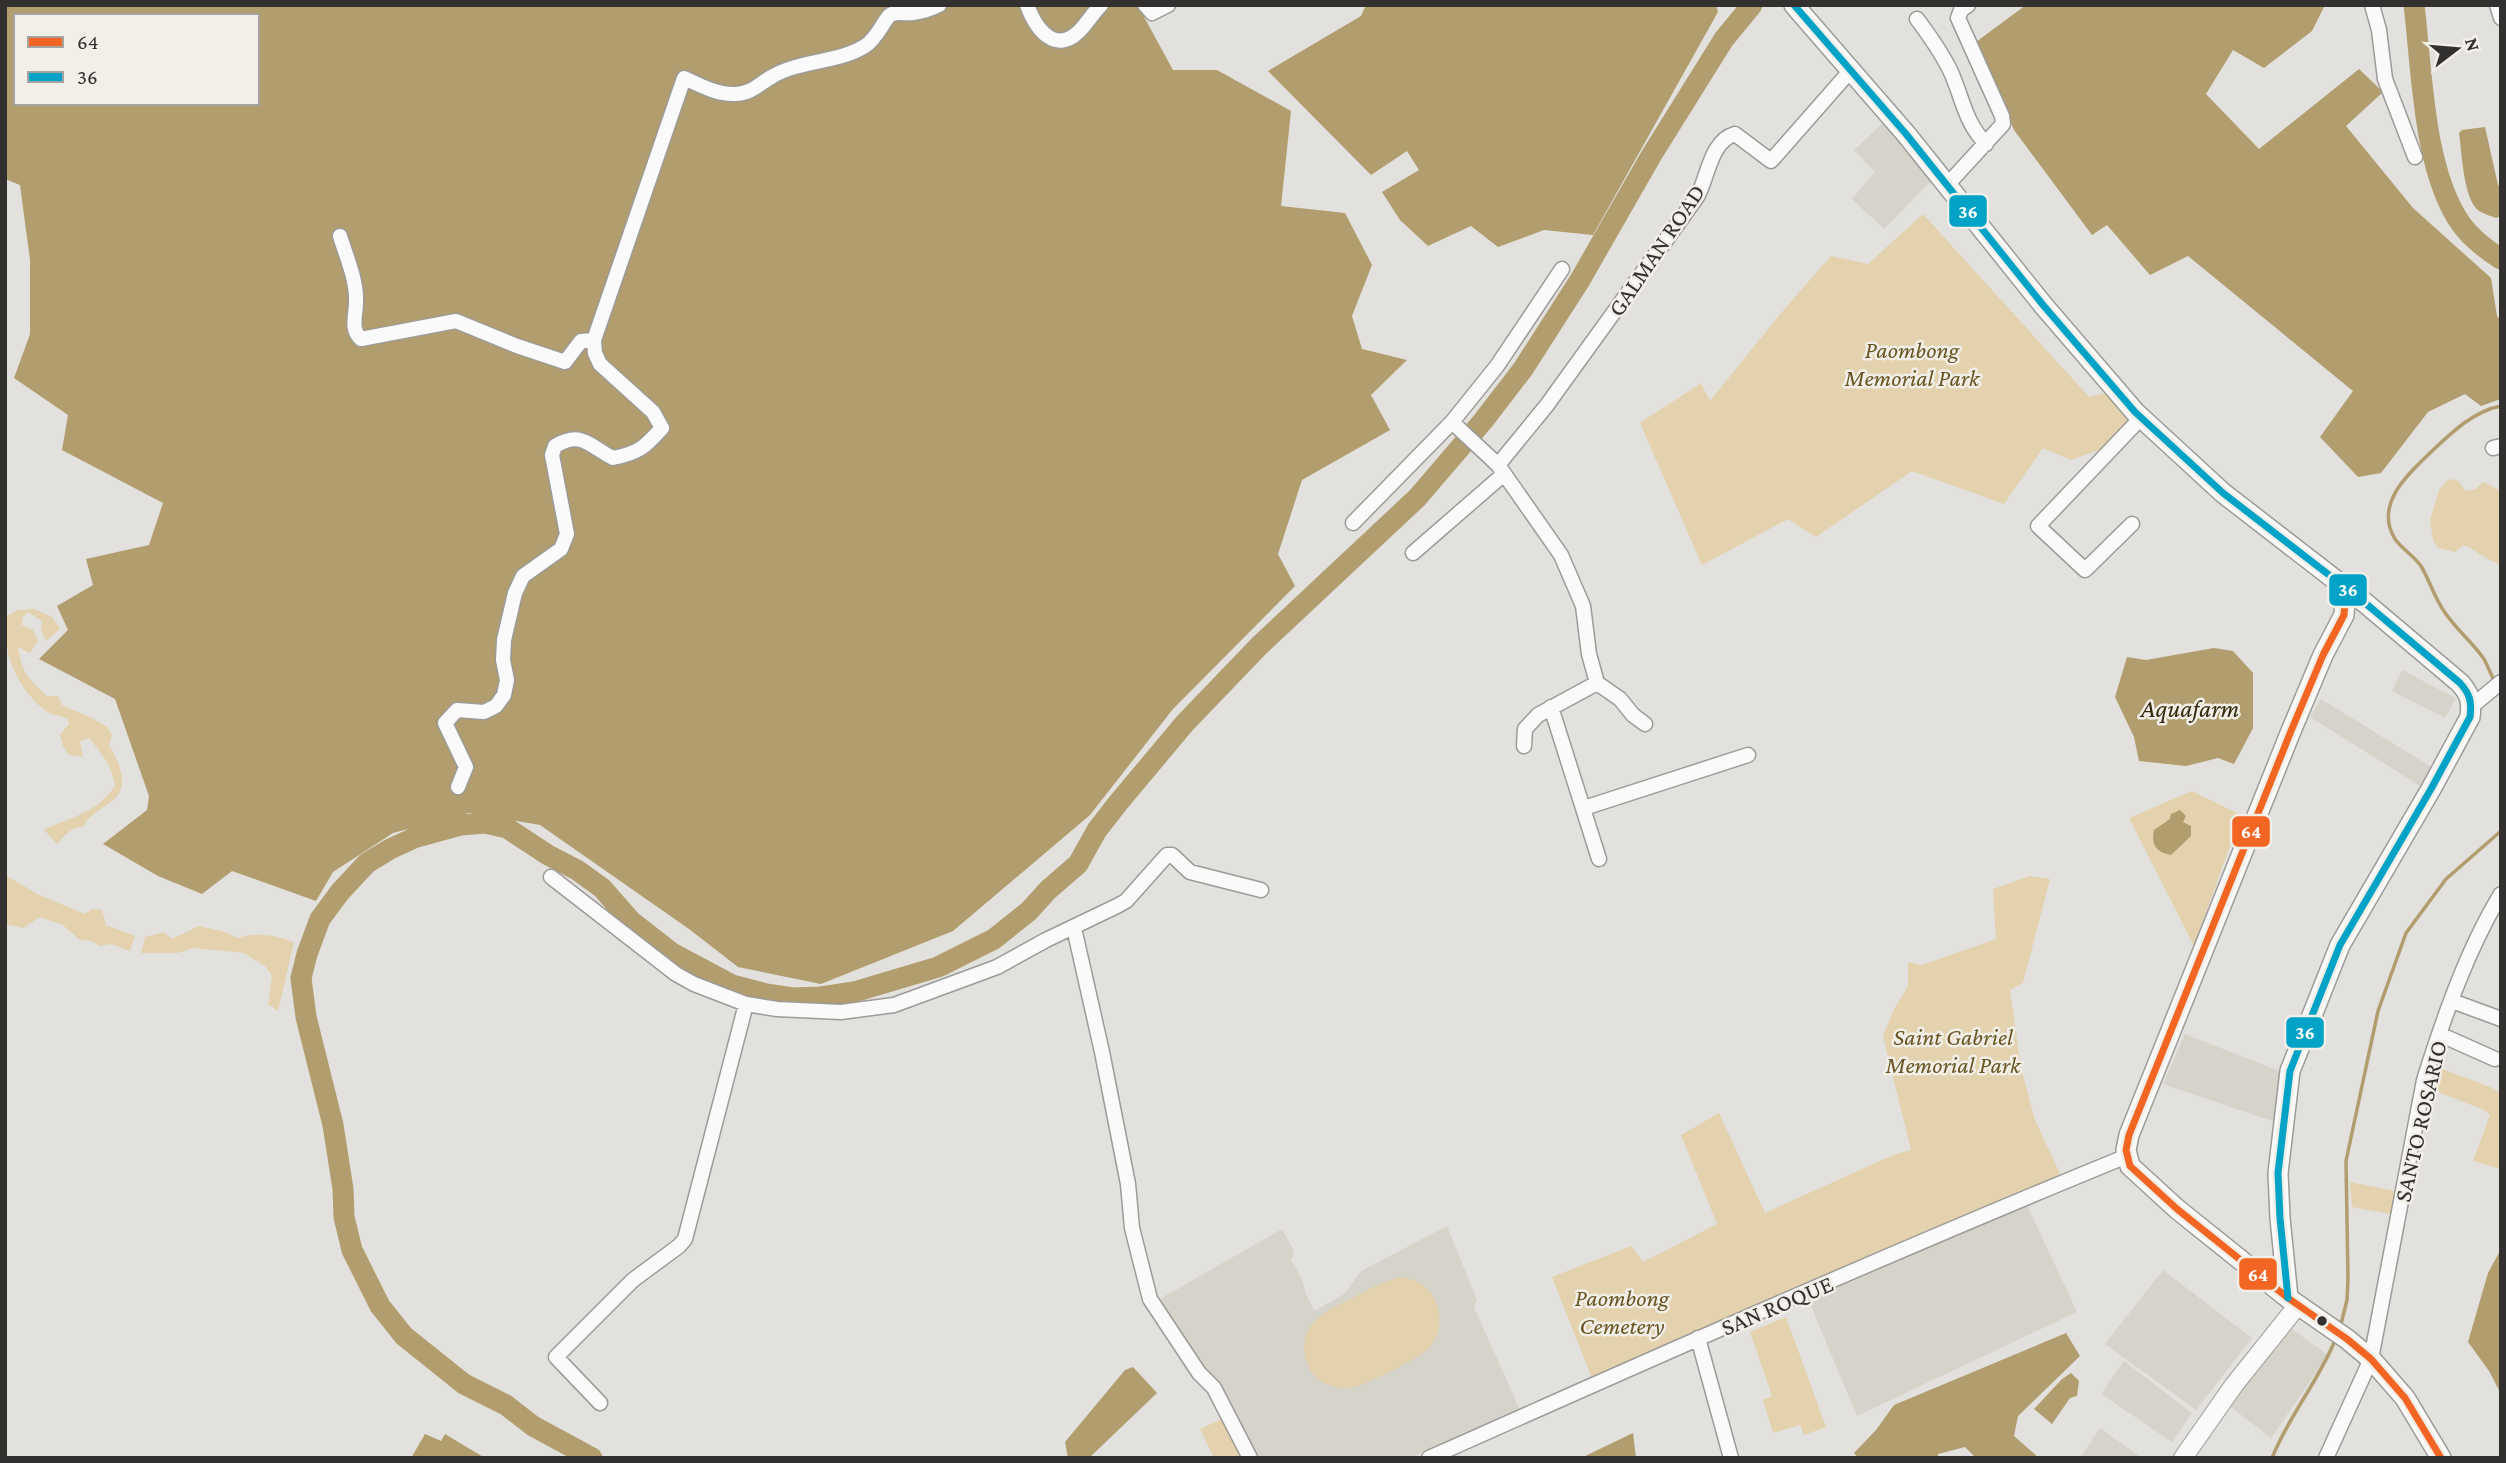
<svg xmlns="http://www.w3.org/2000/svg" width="2506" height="1463" font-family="'Crimson Pro',serif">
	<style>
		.built { fill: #d6d3cb }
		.green { fill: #e3d2ad }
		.water { fill: #b19d6d; fill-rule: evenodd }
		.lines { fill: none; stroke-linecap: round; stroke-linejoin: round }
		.stream { stroke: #b19d6d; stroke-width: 3.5 }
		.river { stroke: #b19d6d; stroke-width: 21 }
		.minor-casing { stroke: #9c9b98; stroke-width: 17 }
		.tertiary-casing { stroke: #9c9b98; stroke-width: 20 }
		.secondary-casing { stroke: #9c9b98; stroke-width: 22 }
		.minor { stroke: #fbfafa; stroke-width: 14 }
		.tertiary { stroke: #fbfafa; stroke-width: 18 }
		.secondary { stroke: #fbfafa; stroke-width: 19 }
		.bus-1-casing { stroke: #f2efe9; stroke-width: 12 }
		.bus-2-casing { stroke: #f2efe9; stroke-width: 12 }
		.bus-1 { stroke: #f26522; stroke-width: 7 }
		.bus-2 { stroke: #02a3c6; stroke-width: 7 }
		.bus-dot { fill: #32312f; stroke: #f2efe9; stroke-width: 2.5 }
		.labels { text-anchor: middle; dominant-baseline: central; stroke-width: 5; stroke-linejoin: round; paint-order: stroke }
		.street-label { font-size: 24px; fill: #32312f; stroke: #f2efe9 }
		.park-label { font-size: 24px; font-style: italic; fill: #6a5522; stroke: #f2efe9 }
		.water-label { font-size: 26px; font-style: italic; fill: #362a0b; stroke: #f2efe9 }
		.line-badge { stroke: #f2efe9; stroke-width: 2.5 }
		.badge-label { font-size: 19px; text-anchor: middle; font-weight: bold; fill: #fff }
	</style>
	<rect width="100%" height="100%" fill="#e2e1de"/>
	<path class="built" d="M1885,121L1934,178L1884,229L1852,199L1875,172L1854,150Z
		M2402,670L2456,698L2445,718L2392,691Z
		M2321,699L2433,768L2422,787L2310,717Z
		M2185,1034L2284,1073L2275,1122L2163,1084Z
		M2026,1203L2077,1312L1857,1416L1808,1299Z
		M1447,1226L1477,1300L1474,1307L1519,1408L1410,1458H1253L1222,1397L1221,1385L1204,1374L1158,1300L1282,1229L1294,1251L1291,1260L1302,1279L1305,1292L1314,1311L1344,1294L1361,1271Z
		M2163,1270L2252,1338L2196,1410L2105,1344Z
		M2285,1324L2328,1355L2271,1438L2227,1404Z
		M2124,1361L2192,1413L2172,1442L2101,1394Z
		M2100,1428L2142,1458H2080Z"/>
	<path class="green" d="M1923,214L2089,397L2105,393L2131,423L2104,448L2071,460L2043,448L2004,504L1912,471L1816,537L1788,519L1702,565L1640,423L1701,383L1710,401L1781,313L1831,256L1868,264Z
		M2449,479L2459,481L2465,491L2475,489L2484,482L2501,491L2500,564C2485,560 2477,550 2463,545L2455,552L2439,548L2433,541L2430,520L2439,490Z
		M34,609L52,617L60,629L46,641L41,631L42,621L28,612L22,618V625L33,630L38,641L30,653L18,647C22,673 28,678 47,696H58L62,705L92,718L107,727L112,735L109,745C119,761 131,787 112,801C101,810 89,814 83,827C71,827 64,836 57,844L44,830C73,815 95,815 115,786C112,765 102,754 89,738L80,741L83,757L69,755L63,746L60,735L69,724L67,718C60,716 51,715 46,711C18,690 0,651 7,616L17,610Z
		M2192,791L2241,815L2194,946L2129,818Z
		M5,875L39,895L85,914L92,909L102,910L106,925L135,936L130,951L111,944L100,946L91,941L80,940L63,925L40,917L23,928L5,924Z
		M2030,876L2050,879L2023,983L2010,990L2021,1068L2035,1120L2062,1178L1593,1381L1552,1277L1631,1246L1643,1262L1717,1224L1681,1135L1719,1113L1765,1213L1893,1155L1911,1150L1883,1036L1894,1009L1908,986V962L1922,965L1996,939L1993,889Z
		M199,926L225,932L237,938C258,932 273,935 294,942L278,1011L268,1004L272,976L266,967L244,953L194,948L177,953H141L145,937L164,932L172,939Z
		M2435,1066L2490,1087L2501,1093V1169L2473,1161L2490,1115L2484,1110L2428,1088Z
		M2350,1182L2395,1191L2391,1214L2352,1207Z
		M1401,1277C1405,1278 1412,1279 1416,1281C1442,1294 1447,1329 1428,1349C1421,1357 1369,1383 1357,1386C1352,1388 1346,1388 1341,1388C1328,1387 1312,1378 1308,1365C1292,1325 1328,1310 1356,1296C1371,1288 1384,1281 1401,1277Z
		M1786,1317L1826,1427L1804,1435L1800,1425L1773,1433L1763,1400L1772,1396L1750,1332Z
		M1222,1419L1241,1458H1214L1200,1429Z"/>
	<path class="water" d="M5,5H1167L1144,17L1173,70H1217L1291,111L1281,206L1345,213L1372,265L1352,316L1362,349L1407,360L1371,395L1390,430L1302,480L1278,554L1295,586L1173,709L1090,815L953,931L821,984L738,967L689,929L540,825L469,813L393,833L333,872L316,901L232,871L202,894L158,876L103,844L147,810L149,796L115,699L39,659L68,630L57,606L93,585L86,559L149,545L163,503L62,450L68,415L14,378L30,334V260L20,185L5,179ZM16,16H257V103H16Z
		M1366,5H1716L1718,12L1593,235L1544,230L1498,247L1471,226L1428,246L1400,220L1382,192L1419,170L1407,151L1371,175L1268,71L1361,16Z
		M2026,5H2325L2312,31L2264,68L2233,50L2206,94L2259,149L2359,69L2383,92L2346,126L2413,208L2491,278L2497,316L2501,320V399L2481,406L2465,394L2428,412L2381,473L2358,477L2320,437L2353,391L2188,256L2150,275L2107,225L2092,235L2014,130L1976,42Z
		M2485,127L2498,185L2501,187V216L2496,218C2491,216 2484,214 2479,211C2463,199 2462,152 2459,133L2462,130Z
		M2214,648L2233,651L2253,673V728L2234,764L2218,758L2186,766L2139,761L2134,737L2115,697L2127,657L2146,660Z
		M2180,810L2186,816L2183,822L2191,826V836L2171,855C2156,852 2151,845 2154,830L2170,819L2171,814Z
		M2501,1249V1394L2489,1371L2468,1342L2488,1273Z
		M2066,1333L2080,1356L2018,1416L2014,1436L2039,1458H1976L1965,1447L1938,1454V1458H1858L1854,1453L1876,1430L1894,1405Z
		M1133,1367L1157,1393L1089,1458H1068L1065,1442L1125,1370Z
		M2071,1373L2079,1381L2077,1396L2070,1398L2052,1424L2034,1409L2062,1379Z
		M1633,1433L1636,1458H1581Z
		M425,1434L441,1441L445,1434L485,1458H411Z"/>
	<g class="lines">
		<path class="stream" d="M2495,683C2492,676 2488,667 2484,659C2473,643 2457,630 2446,614C2435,600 2430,581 2421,566C2414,556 2402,549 2395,539C2374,505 2407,475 2430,453C2450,434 2473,411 2501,406
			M461,825L462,810
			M2340,1328L2347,1300L2348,1279L2346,1161L2378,1011L2406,933L2446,879L2501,831
			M2272,1458C2289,1415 2319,1381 2336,1338"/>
		<path class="river" d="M2414,5C2422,70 2423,170 2461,224C2472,239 2485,249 2501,259
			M592,1458L533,1426L506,1405L464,1384L404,1336L380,1306L352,1250L344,1217L343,1189L333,1125L306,1017L301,978L307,954L320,919L340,892L367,863L390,849L414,838L461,825L485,823L507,828L548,855L577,870L602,888L631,921L672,953L732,985L766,994L793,998L821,997L854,992L938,967L994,939L1029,911L1048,890L1078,864L1097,830L1118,803L1185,723L1259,646L1417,498L1483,421L1523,369L1580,280L1651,156L1724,39L1752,5"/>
		<defs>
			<path id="minor" d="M1027,5C1037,32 1058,57 1083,27C1089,20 1094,12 1101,5
				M1145,5L1152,13L1168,5
				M2372,5L2379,30L2385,79L2415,157
				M2497,5L2501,18
				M1917,19C1929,35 1941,52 1950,70C1963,98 1964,121 1986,144
				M1948,184L2003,124L2002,116L1958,18L1961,10L1968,5
				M340,236C346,256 357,280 356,302C356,315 350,330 361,339L456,321L517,346L565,362L581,341L594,340
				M1452,422L1498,465L1561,555L1583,606L1589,654L1597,683L1538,715L1525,729L1524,746
				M2493,448L2501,446
				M1498,465L1547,405L1697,197C1708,178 1710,141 1735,134L1771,161L1851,70
				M1353,523L1452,422L1497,366L1562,269
				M2132,524L2085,570L2038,526L2141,418
				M1413,553L1504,474
				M1597,683L1620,699L1633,715L1645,724
				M2472,706L2501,682
				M1551,707L1599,859
				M458,787L466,767L445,723L457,710L484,712L496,706L504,695L507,680L503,660L504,640L515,593L523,576L561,549L567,534L552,455L555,446C582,430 589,446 613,458C639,453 645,447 662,428L653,412L600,364L595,353L594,340L684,78C700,85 717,95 735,94C751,94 760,83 773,76C801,60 838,63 865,46C878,38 886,15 892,14C898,12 907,14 913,13C922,12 931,9 939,5
				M1584,808L1748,755
				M551,877L676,974L694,984L746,1004L777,1009L841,1012L894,1005L997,967L1046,940L1117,906L1126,901L1167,855H1172L1190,872L1261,890
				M1074,928L1102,1052L1128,1184L1132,1228L1150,1299L1199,1373L1214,1388L1250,1458
				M2452,1001L2501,1019
				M2439,1034L2495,1059
				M1698,1338L1731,1458
				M600,1403L556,1357L633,1280L679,1246L685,1239L746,1004
				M1429,1458C1660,1355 1892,1252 2127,1156
				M2326,1458L2371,1359L2424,1080C2444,1017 2467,950 2501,894"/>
			<path id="tertiary" d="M2183,1458L2234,1385L2298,1305"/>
			<path id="secondary" d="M1794,5L1906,134L2043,305L2135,412L2223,493L2364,602L2460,683C2470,694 2472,702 2470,717L2431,789L2340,945L2290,1071L2278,1173L2280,1218L2288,1298
				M2346,588L2344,615L2323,655L2291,731L2164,1048L2129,1135L2126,1150L2130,1166L2177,1209L2288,1298L2347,1339L2371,1359L2405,1398L2441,1458"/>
		</defs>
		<use href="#minor" class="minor-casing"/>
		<use href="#tertiary" class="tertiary-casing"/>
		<use href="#secondary" class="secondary-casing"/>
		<use href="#minor" class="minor"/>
		<use href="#tertiary" class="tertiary"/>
		<use href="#secondary" class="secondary"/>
		<defs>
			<path id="bus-1" d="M2346,588L2344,615L2323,655L2291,731L2164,1048L2129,1135L2126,1150L2130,1166L2177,1209L2288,1298L2347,1339L2371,1359L2405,1398L2441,1458"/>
			<path id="bus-2" d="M1794,5L1906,134L2043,305L2135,412L2223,493L2364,602L2460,683C2470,694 2472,702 2470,717L2431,789L2340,945L2290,1071L2278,1173L2280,1218L2288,1298"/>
		</defs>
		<use href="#bus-1" class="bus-1-casing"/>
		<use href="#bus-2" class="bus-2-casing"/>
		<use href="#bus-1" class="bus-1"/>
		<use href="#bus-2" class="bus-2"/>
	</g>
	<circle class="bus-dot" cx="2322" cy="1321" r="6"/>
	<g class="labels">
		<g class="street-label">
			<text transform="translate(1656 250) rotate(-56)">GALMAN ROAD</text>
			<text transform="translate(2420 1121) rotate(-77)">SANTO ROSARIO</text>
			<text transform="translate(1777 1305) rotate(-23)">SAN ROQUE</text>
		</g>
		<g class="park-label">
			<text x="1912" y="349">Paombong<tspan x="1912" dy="28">Memorial Park</tspan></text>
			<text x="1953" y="1036">Saint Gabriel<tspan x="1953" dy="28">Memorial Park</tspan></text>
			<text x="1622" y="1297">Paombong<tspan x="1622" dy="28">Cemetery</tspan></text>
		</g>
		<g class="water-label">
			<text x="2190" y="708">Aquafarm</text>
		</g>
	</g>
	<g class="line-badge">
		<rect x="1948" y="194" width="40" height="34" rx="7" fill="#02a3c6"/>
		<rect x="2328" y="573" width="40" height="34" rx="7" fill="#02a3c6"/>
		<rect x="2231" y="815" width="40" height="33" rx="7" fill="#f26522"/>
		<rect x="2285" y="1016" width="40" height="33" rx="7" fill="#02a3c6"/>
		<rect x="2238" y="1257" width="40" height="34" rx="7" fill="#f26522"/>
	</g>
	<g class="badge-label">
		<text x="1968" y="218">36</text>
		<text x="2348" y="596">36</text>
		<text x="2251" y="838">64</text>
		<text x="2305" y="1039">36</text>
		<text x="2258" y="1281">64</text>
	</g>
	<rect width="2506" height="1463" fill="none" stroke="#32312f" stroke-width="14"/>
	<rect x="14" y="14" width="245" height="91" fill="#f2efe9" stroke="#a5a39f" stroke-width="2"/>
	<rect x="28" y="37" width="35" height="10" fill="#f26522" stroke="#a5a39f" stroke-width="2"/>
	<text x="77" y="49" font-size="21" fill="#32312f">64</text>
	<rect x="28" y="72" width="35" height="10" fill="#02a3c6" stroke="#a5a39f" stroke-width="2"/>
	<text x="77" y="84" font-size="21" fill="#32312f">36</text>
	<g transform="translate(2457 49) rotate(74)" stroke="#f2efe9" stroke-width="5" paint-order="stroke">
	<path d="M0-5L12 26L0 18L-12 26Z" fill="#32312f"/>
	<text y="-10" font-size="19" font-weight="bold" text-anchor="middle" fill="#32312f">N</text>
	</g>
</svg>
